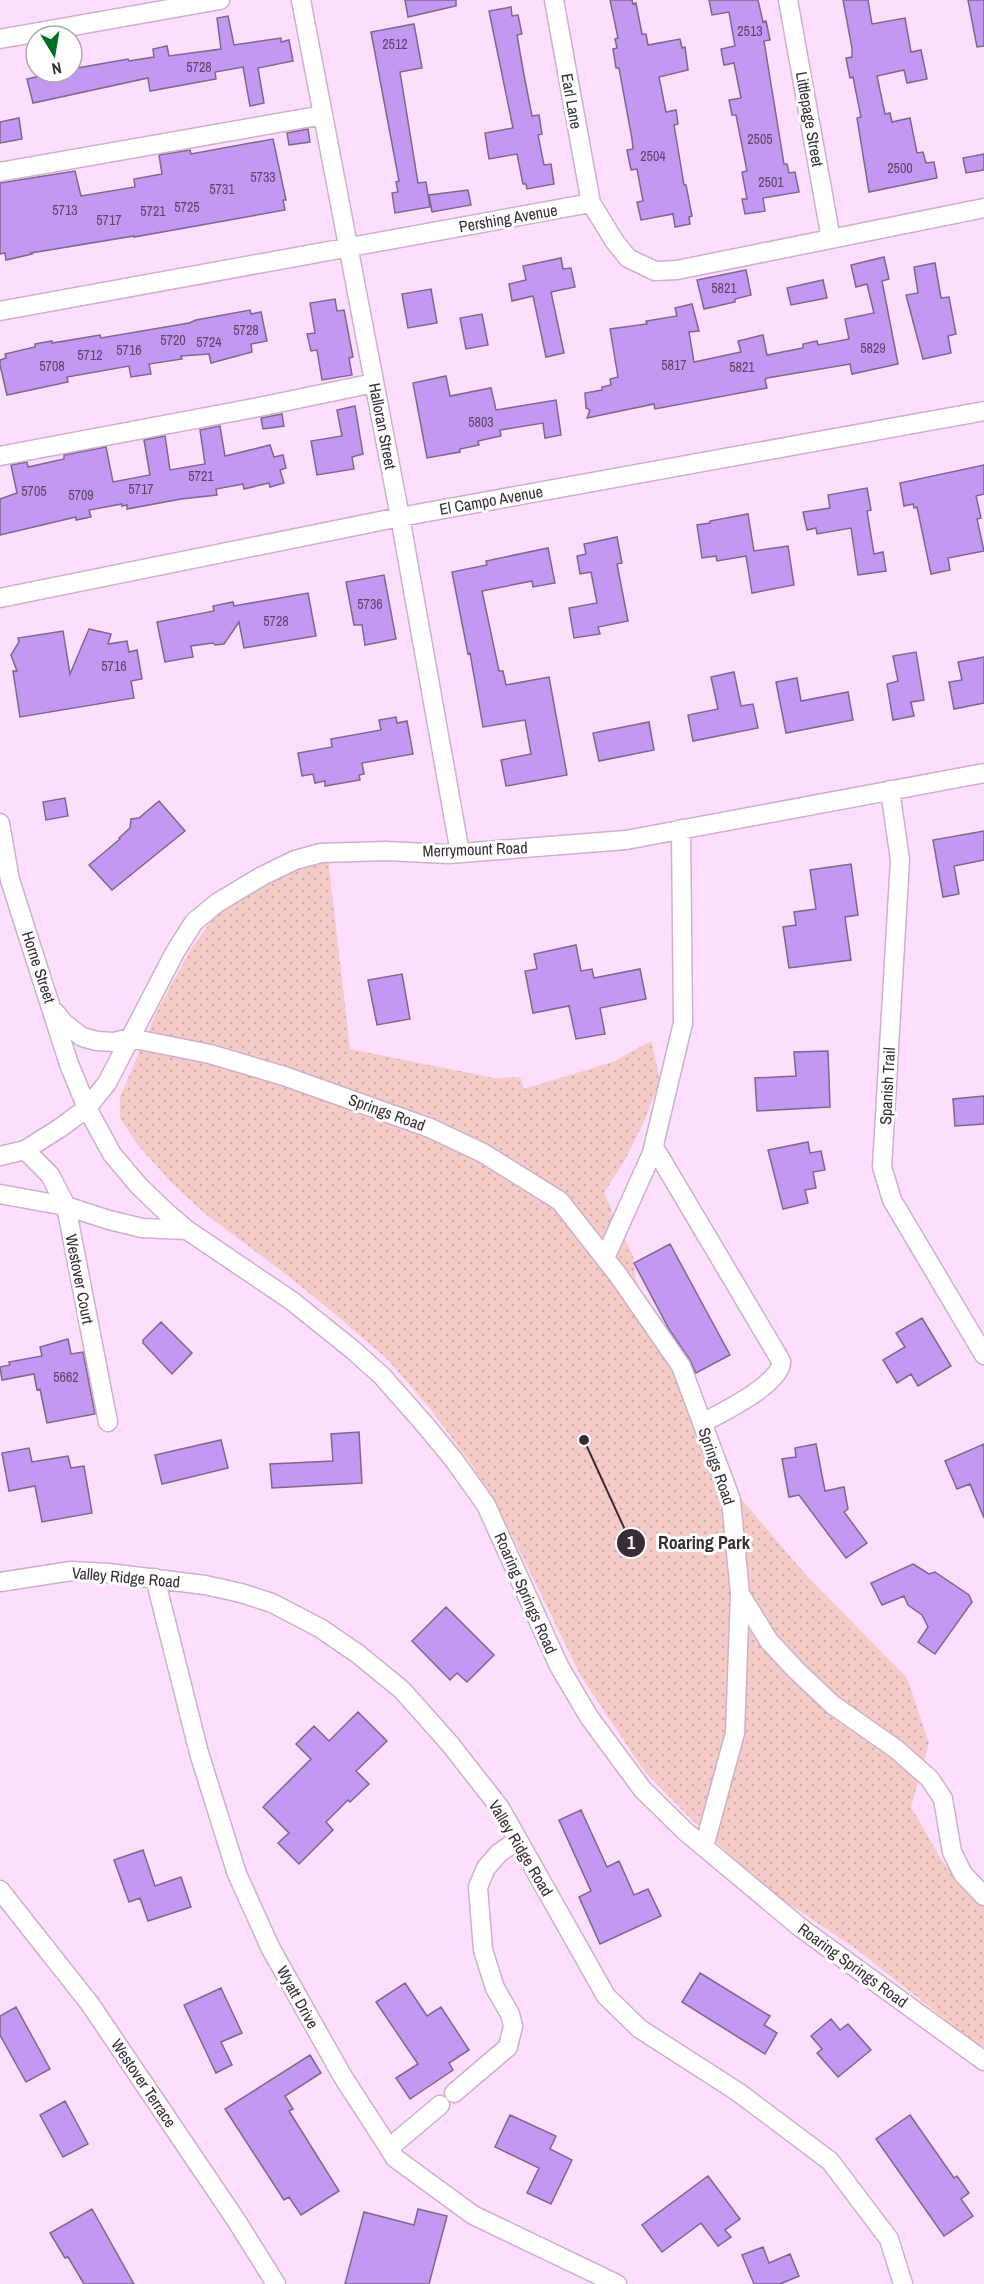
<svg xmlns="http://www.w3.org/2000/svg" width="984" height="2284" font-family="'Archivo Narrow',sans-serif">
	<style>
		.green { fill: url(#green-dots) }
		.building { fill: #c497f2; stroke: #79698a; stroke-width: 1.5 }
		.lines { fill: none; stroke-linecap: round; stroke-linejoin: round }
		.minor-casing { stroke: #ceb0ce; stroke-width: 21 }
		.minor { stroke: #fff; stroke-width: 18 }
		.labels { text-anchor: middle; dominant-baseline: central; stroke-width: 6; stroke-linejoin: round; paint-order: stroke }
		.number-label { font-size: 14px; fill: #5a4766 }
		.street-label { font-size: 16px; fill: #372c37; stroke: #fff }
		.leader { fill: none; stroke: #372c37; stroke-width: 2 }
		.callout-dot { fill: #372c37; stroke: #fff; stroke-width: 2 }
		.mark-label { font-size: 18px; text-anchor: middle; font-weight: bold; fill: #fff }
		.callout-label { font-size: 18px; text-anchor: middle; font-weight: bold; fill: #372c37; stroke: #fff; stroke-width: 6; stroke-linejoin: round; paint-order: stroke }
	</style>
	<defs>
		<pattern id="green-dots" width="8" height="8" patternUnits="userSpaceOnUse" patternTransform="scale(1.5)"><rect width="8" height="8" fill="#f4cbc6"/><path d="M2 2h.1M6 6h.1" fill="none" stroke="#d2aeab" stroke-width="1.8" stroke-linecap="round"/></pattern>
	</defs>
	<rect width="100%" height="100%" fill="#fddefd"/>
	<path class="green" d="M328,859L350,1049L494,1078L520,1077L524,1089L613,1062L651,1041L660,1080L645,1119L625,1160L604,1193L633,1256L635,1276L646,1308L727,1476L743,1501L805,1574L907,1678L929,1743L911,1807L942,1861L984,1907V2050L855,1948L768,1890L691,1819L645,1772L582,1678L504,1519L472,1465L428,1406L387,1359L336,1315L287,1275L204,1213L172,1183L137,1144L120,1118V1097L157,1011L191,949L221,908L296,865Z"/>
	<path class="building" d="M405,0H456V6L408,17Z
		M610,0H632L633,4L636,3L642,34H646L648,45L680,39L682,48L685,47L688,70L659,77L666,112L676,110L678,124L674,125L684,185H686L692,216L689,217L690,224L675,227L673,214L641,220L637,202L643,201L637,169L631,170L627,150L633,149L632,139L619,68H616L613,49L617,48L615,39L618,38Z
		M709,0H758L763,22L766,21L770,40L764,41L784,164H787L789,173L795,172L799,192L763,198L765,211L745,214L742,199H747L742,172L747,171L736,115H732L729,100L741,98L734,63L724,65L721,49L735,46L729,12L712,15Z
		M843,0H868L872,24L905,18L911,52L921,50L927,79L907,83L904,70L877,76L885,114L890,113L892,122L910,118L917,153L923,152L926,163L934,162L937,178L869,192L857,118L861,117L853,77L850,78L846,58L852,57V48Z
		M968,0H984V46L977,47Z
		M511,7L512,16L518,15L522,34L517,35L524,75L532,116L539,115L542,134L538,135L544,165L551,164L554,184L527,189L526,184H523L517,154L489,159L485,133L513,128L489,11Z
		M228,16L234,45L281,38V42L289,40L293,61L258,68L264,103L250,106L243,67L215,72L216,79L150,91L148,78L33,103L27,79L56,72H72V69L128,59L129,61L154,57L153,49L167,46L169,56L221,49L217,18Z
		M414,24L422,68L400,72L418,183L426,182L430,207L395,213L392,193L398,192L396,182L399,181L371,32Z
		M19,118L22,139L0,143V122Z
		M308,129L310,142L289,145L287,133Z
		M273,139L286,200H283L285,210L134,237V236L31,253L32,254L6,260L5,253L0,254V183L75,171L81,196L135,187L134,179L162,174L159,155L190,150L191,154Z
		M984,154V170L966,173L963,158Z
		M468,190L471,205L432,212L429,195Z
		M884,257L889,279L882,281L898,364L852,374L850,364L767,378L765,380L767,388L655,409L654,404L587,418L590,410L586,408L585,393L602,390V387L611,385L610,379L618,377L610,329L647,324L646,321L677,316L675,308L692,304L699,331L689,332L694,362L741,352L738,341L763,335L767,355L803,348V344L817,341L818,345L849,339L845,319L874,313L867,284L856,287L851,265Z
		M561,258L563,269L571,268L575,287L551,292L564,353L546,357L533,296L512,301L509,284L526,280L523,266Z
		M935,263L941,298L949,297L956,334L948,336L951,353L923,359L906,295L918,293L914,267Z
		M746,270L751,295L735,299V302L704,309L697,280Z
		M823,280L827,298L791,305L787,288Z
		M431,289L437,323L408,328L402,294Z
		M335,299L337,311L344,310L353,357L349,358L352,375L322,380L317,350L311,351L307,334L315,333L310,303Z
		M250,310L251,314L261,312L267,341L251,344L252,352L211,363L209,354L181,356L182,359L149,364L151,374L131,377L129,366L67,377L68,382L7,395L0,365V360L6,358L5,354L35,347V344L52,341V343L100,335L101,338L189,323L196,320Z
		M482,314L488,345L466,349L460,318Z
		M446,376L450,396L491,388L496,410L556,400L561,435L545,438L543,423L500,430L501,436L478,441L479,445L460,449V452L427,458L413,383Z
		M355,406L363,454L352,457L354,469L317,475L311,441L342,436L337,410Z
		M282,414L284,426L263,429L261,418Z
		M220,426L225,456L270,445L274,457L283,455L286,468L280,470L284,483L270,487L269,483L244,489L243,484L216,489L217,495L181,499L127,509V505L122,506V504L89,510L91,517L76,520V517L0,535V499L17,493L11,465L27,462L28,467L64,459V455L106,447L113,482L150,475L144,440L165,436L170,470L205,464L200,430Z
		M984,465V494L976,496L981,518L977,519L984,551L948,558L950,570L931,574L917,507L914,508L913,504L904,506L900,483Z
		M867,488L871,510L867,511L874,554L883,552L886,571L858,575L851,528L817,534L816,528L807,530L803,512L830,508L828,495Z
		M748,514L754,551L788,546L794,585L752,593L746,556L717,561L716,556L702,558L697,525L710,523V521Z
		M617,537L622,563L617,564L628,621L598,627L600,634L574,638L569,608L597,603L591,572L580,574L577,556L586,554L584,544Z
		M548,548L555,583L533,587L532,581L482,591L499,671H503L506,685L549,677L567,775L506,786L501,760L531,754L525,720L483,727L470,653L468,654L452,572L487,565L486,561Z
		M384,575L396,639L365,645L362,625H354L346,582Z
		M308,593L316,636L244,648L239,622L224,644L215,645L213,643L191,646L193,657L165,662L157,622L214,611L213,606L233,602L234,606Z
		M89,629L111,634L108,644L127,641L129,652L137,650L142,679L131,681L134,698L20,717L13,671H17L11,655L19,642L18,638L63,631L70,674Z
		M916,652L924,700L911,702L914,716L893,720L887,684L898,681L893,656Z
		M984,657V703L954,709L949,682L962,680L958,662Z
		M734,672L741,706L753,704L758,728L693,741L688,715L718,709L711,677Z
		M797,678L801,701L848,692L853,720L786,733L776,682Z
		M396,717L397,723L407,721L413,754L362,763L364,774L359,775L360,780L325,786V781L315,783L313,774L302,776L298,753L332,747L331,739L381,730L379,720Z
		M649,722L654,750L599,761L593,733Z
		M65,798L68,816L46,820L43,802Z
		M159,801L185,831L112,890L89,865L120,839L119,838L130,828L131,819L139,818Z
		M984,831V860L954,866L959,894L943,897L933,840Z
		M851,864L858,915L845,917L851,960L789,968L783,927L796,925L794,912L816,909L810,870Z
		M576,945L581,971L592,969L594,978L640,969L646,999L600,1008L605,1034L576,1039L569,1006L533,1013L525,971L537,969L534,954Z
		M402,974L410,1019L377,1025L368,980Z
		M828,1051L830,1107L757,1111L755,1078L796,1076L794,1052Z
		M984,1096V1124L955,1126L953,1099Z
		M808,1142L810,1153L821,1151L825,1170L813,1172L816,1188L805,1190L808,1203L783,1209L768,1150Z
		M670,1244L730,1355L696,1373L690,1360L669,1329L634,1263Z
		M922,1318L951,1366L918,1386L911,1374L897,1383L883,1360L905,1347L896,1333Z
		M161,1322L192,1353L172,1374L143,1343V1340Z
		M68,1339L71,1354L83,1352L95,1414L47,1423L40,1389L37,1390L34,1374L2,1380L0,1367L10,1365L9,1362L42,1356L40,1347Z
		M359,1432L362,1483L272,1488L270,1464L333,1461L331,1434Z
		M221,1440L228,1468L162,1484L155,1455Z
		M816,1444L825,1491L844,1487L848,1509L844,1512L867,1543L846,1558L799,1495L789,1497L782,1459L796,1457L795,1448Z
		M984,1444V1518L970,1484L957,1489L945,1461Z
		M29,1448L32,1462L68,1456L71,1468L84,1466L92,1513L42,1522L35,1486L9,1491L2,1453Z
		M913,1564L929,1574L935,1572L969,1595L972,1602L935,1654L918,1642L928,1627L922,1615L908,1605L904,1596L882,1605L871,1583Z
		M446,1607L494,1655L467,1682L457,1673L450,1680L412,1641Z
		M358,1712L387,1741L356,1771L369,1784L350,1802L348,1800L326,1822L333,1830L299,1864L278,1843L289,1833L263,1807L311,1759L296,1744L314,1726L329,1741Z
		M581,1810L607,1867L619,1861L634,1895L648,1889L661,1916L600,1944L579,1897L591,1891L559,1820Z
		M143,1850L155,1886L181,1877L191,1907L148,1921L140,1898L129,1902L114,1860Z
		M700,1973L770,2016L764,2025L777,2033L765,2054L682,2002Z
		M405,1983L427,2016L441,2007L469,2050L449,2063L453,2070L410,2099L396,2078L418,2064L376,2002Z
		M221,1988L242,2033L221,2042L232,2065L216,2073L184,2005Z
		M16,2007L50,2069L26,2082L0,2035V2016Z
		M831,2019L840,2030L848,2024L871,2050L838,2077L817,2053L822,2049L811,2036Z
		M310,2055L321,2073L285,2096L293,2109L289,2111L339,2191L301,2215L289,2197L284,2200L225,2109Z
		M65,2101L88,2144L63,2157L40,2115Z
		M510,2115L556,2136L550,2149L572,2160L551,2204L527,2193L539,2168L495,2147Z
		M910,2115L954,2178L957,2176L969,2193L961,2199L973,2216L944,2236L876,2139Z
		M708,2176L740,2219L725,2230L731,2237L718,2246L701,2223L662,2252L642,2225Z
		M92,2209L134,2284H84L68,2257L65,2258L50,2233Z
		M418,2209L447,2216L429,2284H345L364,2212L414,2225Z
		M763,2247L769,2263L790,2254L799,2276L780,2284H754L742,2255Z"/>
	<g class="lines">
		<defs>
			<path id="minor" d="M301,0L400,517L460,853
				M554,0L591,203L615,242L628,258L655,271L677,270L984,208
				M788,0L831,239
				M0,39L220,0
				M0,172L323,115
				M0,311L591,203
				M0,456L259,407L374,383
				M0,598L400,517L984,411
				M890,790L900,860L882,1167L892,1200L984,1355
				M0,823L10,880L69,1064L87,1108L112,1154L139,1186L166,1212L187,1230L292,1301L353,1350L382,1376L426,1426L454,1460L486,1505L559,1666L589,1717L643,1790L686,1832L801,1928L984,2061
				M56,1013L64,1023L82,1037L97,1041L114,1042L130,1038L210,1054L284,1076L430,1128L483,1153L560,1201L618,1275L681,1366L731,1500L740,1594L735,1733L704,1847
				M654,1147L781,1361C784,1382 720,1414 702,1423
				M25,1150L50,1175L66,1206L108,1422
				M0,1156L25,1150L60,1128L87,1108L107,1083L175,952L194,922L217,903L262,876L295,860L321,853L386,851L448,854L626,840L984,773
				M0,1194L66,1206L109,1220L142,1228L187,1230
				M605,1258L652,1153L683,1023L681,829
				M155,1578L199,1753L237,1874L271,1949L343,2077L389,2148L395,2158L473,2215L617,2284
				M0,1582L71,1571L109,1573L205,1585L241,1593L272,1603L320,1628L358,1654L402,1690L450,1744L500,1808L606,1996L640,2029L738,2092L830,2161L889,2239L903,2284
				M740,1594L769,1641L796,1670L833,1705L896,1749L930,1779L943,1799L952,1852L963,1874L984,1896
				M0,1890L90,2004L236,2220L276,2284
				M454,2093L508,2047L513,2026L510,2014L495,1988L483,1950L478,1887L486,1868L499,1853L518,1840
				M389,2148L440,2105"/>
		</defs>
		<use href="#minor" class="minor-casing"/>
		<use href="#minor" class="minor"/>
	</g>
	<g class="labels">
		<g class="number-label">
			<text x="750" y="31">2513</text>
			<text x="395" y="44">2512</text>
			<text x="199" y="67">5728</text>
			<text x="760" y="139">2505</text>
			<text x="653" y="156">2504</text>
			<text x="900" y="168">2500</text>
			<text x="263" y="177">5733</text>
			<text x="771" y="182">2501</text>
			<text x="222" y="189">5731</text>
			<text x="187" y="207">5725</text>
			<text x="65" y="210">5713</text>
			<text x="153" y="211">5721</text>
			<text x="109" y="220">5717</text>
			<text x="724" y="288">5821</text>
			<text x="246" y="330">5728</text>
			<text x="173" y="340">5720</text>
			<text x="209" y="342">5724</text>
			<text x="873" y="348">5829</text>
			<text x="129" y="350">5716</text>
			<text x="90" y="355">5712</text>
			<text x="674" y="365">5817</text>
			<text x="52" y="366">5708</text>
			<text x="742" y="367">5821</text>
			<text x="481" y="422">5803</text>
			<text x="201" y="476">5721</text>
			<text x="141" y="489">5717</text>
			<text x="34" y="491">5705</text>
			<text x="81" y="495">5709</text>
			<text x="370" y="604">5736</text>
			<text x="276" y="621">5728</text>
			<text x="114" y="666">5716</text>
			<text x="66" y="1377">5662</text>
		</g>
		<g class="street-label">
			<text transform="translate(572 101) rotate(80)">Earl Lane</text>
			<text transform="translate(810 119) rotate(80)">Littlepage Street</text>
			<text transform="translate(508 218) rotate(-10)">Pershing Avenue</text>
			<text transform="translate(383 426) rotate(79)">Halloran Street</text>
			<text transform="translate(491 500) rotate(-10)">El Campo Avenue</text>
			<text transform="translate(475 849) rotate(-2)">Merrymount Road</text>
			<text transform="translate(39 967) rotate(72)">Horne Street</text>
			<text transform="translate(887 1086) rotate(-87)">Spanish Trail</text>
			<text transform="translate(387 1112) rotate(20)">Springs Road</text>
			<text transform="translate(80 1279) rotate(79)">Westover Court</text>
			<text transform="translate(717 1466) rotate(71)">Springs Road</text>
			<text transform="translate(126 1577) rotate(5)">Valley Ridge Road</text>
			<text transform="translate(526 1593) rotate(66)">Roaring Springs Road</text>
			<text transform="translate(521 1848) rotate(59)">Valley Ridge Road</text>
			<text transform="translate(853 1965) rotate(36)">Roaring Springs Road</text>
			<text transform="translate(298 1997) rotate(61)">Wyatt Drive</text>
			<text transform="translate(144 2083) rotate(56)">Westover Terrace</text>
		</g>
	</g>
	<path class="leader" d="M584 1440L631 1543"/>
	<g class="callout-dot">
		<circle cx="584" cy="1440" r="6"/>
		<circle cx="631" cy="1543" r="15"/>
	</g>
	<g class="mark-label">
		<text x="631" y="1549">1</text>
	</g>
	<g class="callout-label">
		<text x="704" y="1549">Roaring Park</text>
	</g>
	<g transform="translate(54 54) rotate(169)"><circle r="28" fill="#ffffff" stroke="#afabaf" stroke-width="1.5"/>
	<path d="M0-4.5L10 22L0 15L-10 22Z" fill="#006f21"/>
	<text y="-9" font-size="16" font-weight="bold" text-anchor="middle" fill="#372c37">N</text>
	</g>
</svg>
